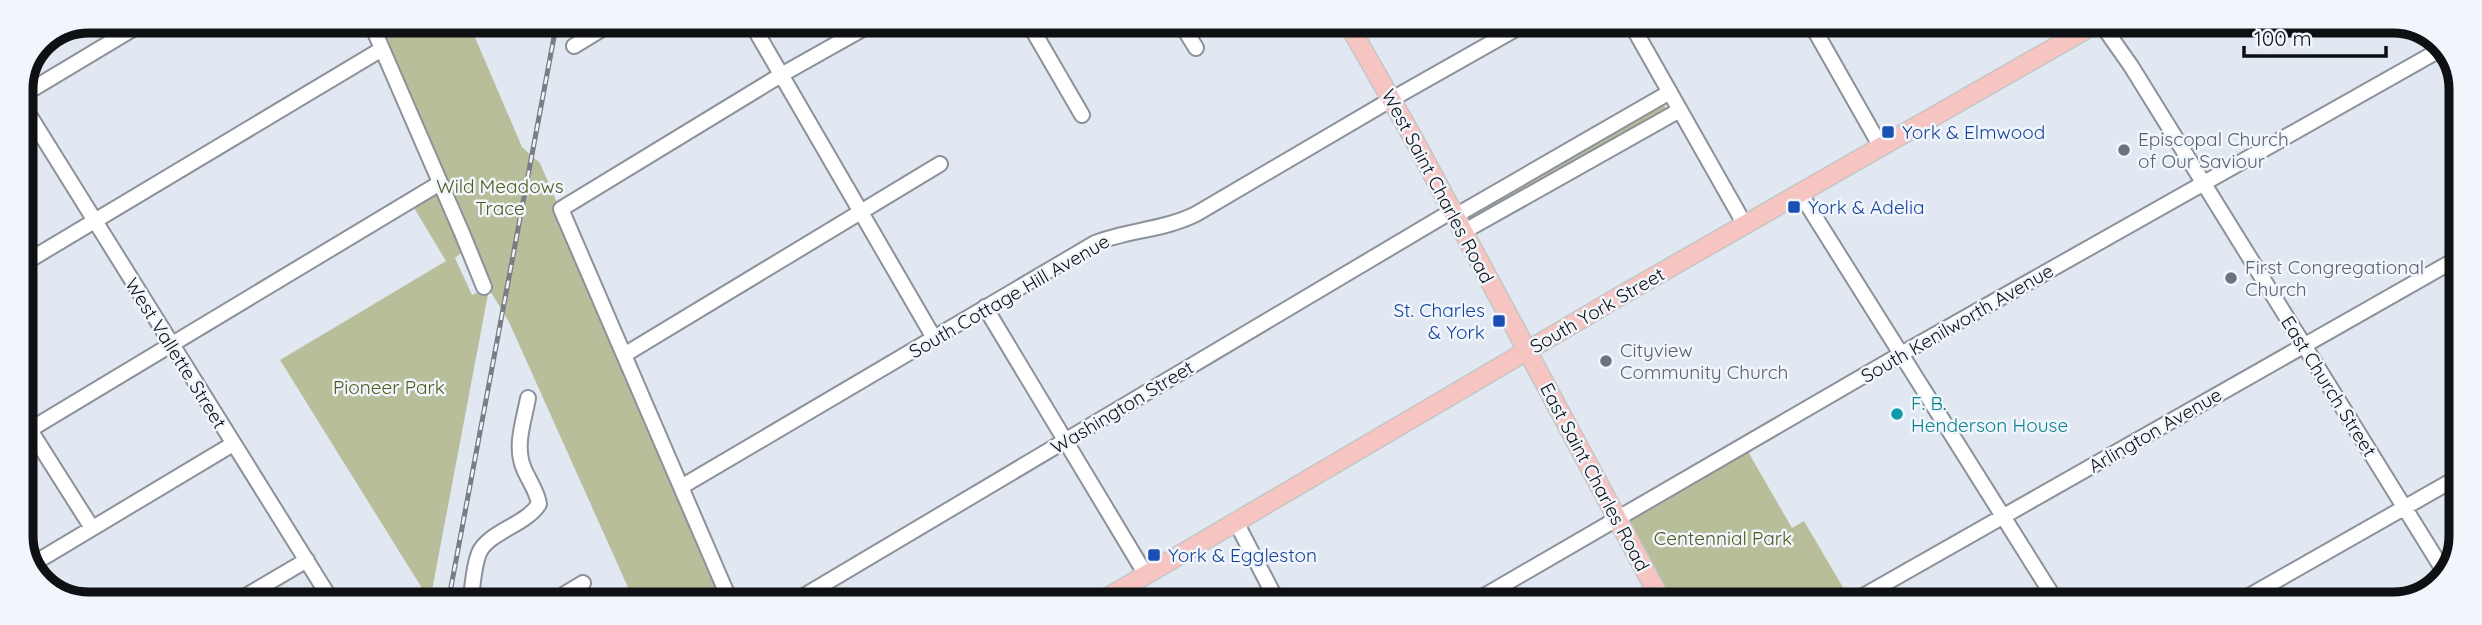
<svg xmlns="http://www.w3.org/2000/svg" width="2482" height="625" viewBox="0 0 2482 625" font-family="Quicksand,sans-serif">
	<rect width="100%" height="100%" fill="#e2e8f2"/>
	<!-- green -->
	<path fill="#b7be99" d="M 366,21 L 468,21 L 522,147 L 540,163 L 727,603 L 635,603 L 509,322 L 489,289 L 430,601 L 280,360 L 446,261 L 413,206 L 437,193 L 441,196 L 464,251 L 455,258 L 472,295 L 488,288 Z
		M 1662,102 L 1668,112 L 1470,225 L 1464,214 Z
		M 1747,450 L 1792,528 L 1804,521 L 1848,596 L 1835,604 L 1670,604 L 1625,519 Z"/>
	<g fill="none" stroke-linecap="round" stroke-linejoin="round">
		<defs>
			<path id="minor" d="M 370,21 L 462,233 L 484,287
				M 750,21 L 934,338
				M 1028,22 L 1082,115
				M 1180,22 L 1196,48
				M 1630,22 L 1745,225
				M 1810,22 L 1881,147
				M 2100,22 L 2131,66 L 2445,573
				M 574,46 L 615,21
				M 21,96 L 146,21
				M 21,102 L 333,603
				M 1800,193 L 2058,604
				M 1455,216 L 1670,92
				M 1463,232 L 1680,110
				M 21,265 L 382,49
				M 985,307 L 1146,575
				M 624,355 L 940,164
				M 30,430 L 92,528
				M 21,435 L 440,183
				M 681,487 L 1095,243 C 1128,230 1164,230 1196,214 L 1392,99 L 1528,22
				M 1236,522 L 1278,603
				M 31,565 L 233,444
				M 234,603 L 307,560
				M 470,603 C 473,587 473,568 479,553 C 488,532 526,525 539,504 C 537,491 529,481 524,469 C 514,446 524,421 528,398
				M 550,603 L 583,583
				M 731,603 L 561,209 L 781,75 L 877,21
				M 792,603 L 1452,211
				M 1472,603 L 1901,354 L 2445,47
				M 1849,604 L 2460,257
				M 2235,604 L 2460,476"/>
			<path id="major" d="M 1347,22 L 1412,136 L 1663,604
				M 1098,603 L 1622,295 L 2099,22"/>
		</defs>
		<!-- minor casing -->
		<use href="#minor" stroke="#8c919a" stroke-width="18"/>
		<!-- major casing -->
		<use href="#major" stroke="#c5c6c6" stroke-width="21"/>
		<!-- minor -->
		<use href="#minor" stroke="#fff" stroke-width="14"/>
		<!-- major -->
		<use href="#major" stroke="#f7c5c1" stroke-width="18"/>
		<defs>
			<path id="rail" d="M 448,603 L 557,21"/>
		</defs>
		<!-- rail casing -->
		<use href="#rail" stroke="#797d84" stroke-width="5"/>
		<!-- rail -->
		<use href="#rail" stroke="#f1f6fd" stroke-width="2.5" stroke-dasharray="8" stroke-linecap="butt"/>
	</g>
	<!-- markers -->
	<g fill="#1a4fb4" stroke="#f1f6fd" stroke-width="2.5">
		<rect x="1881" y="125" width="14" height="14" rx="3.5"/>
		<rect x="1787" y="200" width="14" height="14" rx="3.5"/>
		<rect x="1492" y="314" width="14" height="14" rx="3.5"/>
		<rect x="1147" y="548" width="14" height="14" rx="3.5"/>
	</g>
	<g fill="#6b7280" stroke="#f1f6fd" stroke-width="2.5">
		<circle cx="2124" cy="150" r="7"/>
		<circle cx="2231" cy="278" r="7"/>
		<circle cx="1606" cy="361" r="7"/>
	</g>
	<circle fill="#0f9aa8" stroke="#f1f6fd" stroke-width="2.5" cx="1897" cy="414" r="7"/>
	<g text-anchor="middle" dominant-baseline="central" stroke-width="5" stroke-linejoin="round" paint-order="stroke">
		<!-- transit labels -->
		<g font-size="19" fill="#164399" stroke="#f1f6fd" text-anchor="start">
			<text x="1902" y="132">York &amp; Elmwood</text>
			<text x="1808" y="207">York &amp; Adelia</text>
			<text x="1485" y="310" text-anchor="end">St. Charles<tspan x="1485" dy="22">&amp; York</tspan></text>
			<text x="1168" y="555">York &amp; Eggleston</text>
		</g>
		<!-- worship labels -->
		<g font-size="19" fill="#5b616d" stroke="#f1f6fd" text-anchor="start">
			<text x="2138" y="139">Episcopal Church<tspan x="2138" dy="22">of Our Saviour</tspan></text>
			<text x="2245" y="267">First Congregational<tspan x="2245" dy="22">Church</tspan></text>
			<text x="1620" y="350">Cityview<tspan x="1620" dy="22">Community Church</tspan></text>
		</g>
		<!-- park labels -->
		<g font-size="19" fill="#515a1a" stroke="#f1f6fd">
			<text x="500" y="186">Wild Meadows<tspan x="500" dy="22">Trace</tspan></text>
			<text x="389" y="387">Pioneer Park</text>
			<text x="1723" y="538">Centennial Park</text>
		</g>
		<!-- street labels -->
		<g font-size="19" fill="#0e1013" stroke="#f1f6fd">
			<text transform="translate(1438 186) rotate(62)">West Saint Charles Road</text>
			<text transform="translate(1009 296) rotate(-30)">South Cottage Hill Avenue</text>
			<text transform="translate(1597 310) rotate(-30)">South York Street</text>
			<text transform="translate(1957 323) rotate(-30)">South Kenilworth Avenue</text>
			<text transform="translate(176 353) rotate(58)">West Vallette Street</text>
			<text transform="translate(2329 386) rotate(58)">East Church Street</text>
			<text transform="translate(1122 407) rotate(-31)">Washington Street</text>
			<text transform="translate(2155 430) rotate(-30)">Arlington Avenue</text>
			<text transform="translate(1595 477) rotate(62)">East Saint Charles Road</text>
		</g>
		<!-- culture labels -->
		<g font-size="19" fill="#0d838f" stroke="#f1f6fd" text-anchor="start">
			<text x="1911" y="403">F. B.<tspan x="1911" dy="22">Henderson House</tspan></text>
		</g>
	</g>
	<!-- crop -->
	<path d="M0 0H2482V625H0ZM89 33H2393A56 56 0 0 1 2449 89V536A56 56 0 0 1 2393 592H89A56 56 0 0 1 33 536V89A56 56 0 0 1 89 33Z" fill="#f1f6fd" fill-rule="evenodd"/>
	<path fill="none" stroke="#0e1013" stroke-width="9" d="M89 33H2393A56 56 0 0 1 2449 89V536A56 56 0 0 1 2393 592H89A56 56 0 0 1 33 536V89A56 56 0 0 1 89 33Z"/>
	<!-- scale -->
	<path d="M2244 46v10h142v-10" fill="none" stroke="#0e1013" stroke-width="3.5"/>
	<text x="2254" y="46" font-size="21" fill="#0e1013" stroke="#f1f6fd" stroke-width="5" paint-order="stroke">100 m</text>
</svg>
